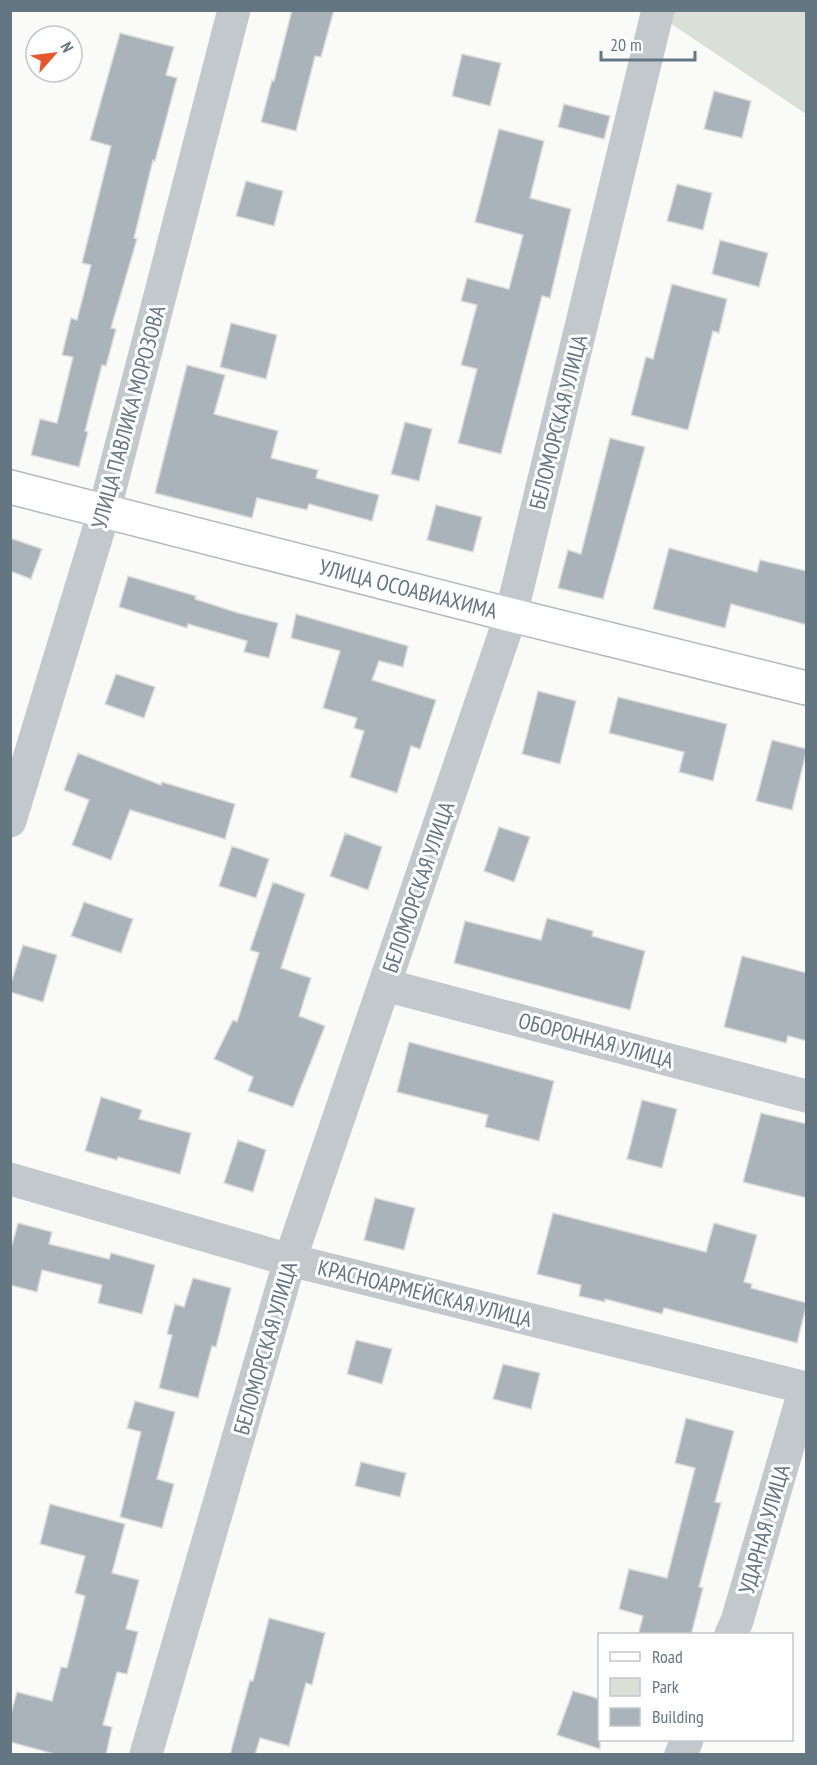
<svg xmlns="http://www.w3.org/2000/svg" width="817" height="1765" viewBox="0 0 817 1765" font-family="'PT Sans Narrow',sans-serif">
	<rect width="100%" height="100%" fill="#fafaf8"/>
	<!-- green -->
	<path fill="#dadfd7" d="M 652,11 L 806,11 L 806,114 Z"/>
	<!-- building -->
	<path fill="#aab3b9" stroke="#dcdcda" stroke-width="1.5" d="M 292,10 L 334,10 L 321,57 L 315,56 L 296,131 L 261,122 L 272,80 L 274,81 Z
		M 120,33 L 174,47 L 166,75 L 177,78 L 155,161 L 153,160 L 134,238 L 137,239 L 111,328 L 116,329 L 106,366 L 102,365 L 85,431 L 88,432 L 79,467 L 31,455 L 40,419 L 57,423 L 73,357 L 62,355 L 71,318 L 77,320 L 91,265 L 82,263 L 111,146 L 90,140 Z
		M 462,54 L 501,63 L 490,106 L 452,96 Z
		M 714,91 L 751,101 L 742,138 L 704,129 Z
		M 564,104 L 610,116 L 604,139 L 558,127 Z
		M 499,129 L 544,141 L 530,198 L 571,209 L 550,298 L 542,296 L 501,454 L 458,443 L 477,369 L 461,365 L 477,305 L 461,301 L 467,278 L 509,289 L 523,235 L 475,222 Z
		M 246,181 L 283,191 L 274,226 L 236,216 Z
		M 677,184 L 712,193 L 703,230 L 667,221 Z
		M 720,240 L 768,253 L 759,287 L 712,274 Z
		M 672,284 L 727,299 L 719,333 L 713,331 L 688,430 L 631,415 L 646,357 L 653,359 Z
		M 231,323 L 277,335 L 266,379 L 220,367 Z
		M 187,365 L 225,375 L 214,414 L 278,431 L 271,458 L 318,470 L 316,478 L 379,495 L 372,521 L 309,504 L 307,510 L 257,498 L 252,518 L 155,493 Z
		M 405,422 L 432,429 L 419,481 L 391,474 Z
		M 610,438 L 645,447 L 603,599 L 558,588 L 568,550 L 581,554 Z
		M 436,505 L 482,517 L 473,552 L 427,540 Z
		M 10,538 L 42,549 L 31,579 L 10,571 Z
		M 669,548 L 757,572 L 760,560 L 807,571 L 807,625 L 731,604 L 725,628 L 653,609 Z
		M 128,576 L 196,596 L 195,599 L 238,613 L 278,623 L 269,658 L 244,652 L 247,641 L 188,624 L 187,628 L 119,607 Z
		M 296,614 L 408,646 L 403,667 L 379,661 L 372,680 L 436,700 L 420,749 L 411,746 L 397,793 L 350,777 L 364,731 L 354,728 L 357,718 L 323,708 L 340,651 L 291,638 Z
		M 116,674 L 155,687 L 144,718 L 105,704 Z
		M 538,691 L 576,701 L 560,764 L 522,754 Z
		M 618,697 L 727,724 L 713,781 L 679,772 L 684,752 L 609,733 Z
		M 772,740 L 807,749 L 792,810 L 756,801 Z
		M 78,753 L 161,785 L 162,782 L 235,804 L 225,839 L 130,810 L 111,860 L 72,845 L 89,800 L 64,790 Z
		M 499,827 L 530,837 L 514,882 L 484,871 Z
		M 345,833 L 382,847 L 368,890 L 330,876 Z
		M 232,846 L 269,859 L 256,898 L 219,886 Z
		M 273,882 L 305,894 L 281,968 L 311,978 L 299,1016 L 325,1026 L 293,1107 L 248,1091 L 253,1077 L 214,1059 L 233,1020 L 237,1022 L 259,953 L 250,950 Z
		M 84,902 L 133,919 L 121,953 L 71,936 Z
		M 547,918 L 593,931 L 592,936 L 645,951 L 630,1010 L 454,963 L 465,921 L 541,940 Z
		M 23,945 L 57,955 L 43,1002 L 10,992 L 10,986 Z
		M 742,956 L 807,973 L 807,1041 L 788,1036 L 786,1043 L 724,1027 Z
		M 409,1042 L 554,1081 L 539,1141 L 485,1127 L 488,1115 L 397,1092 Z
		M 101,1097 L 142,1110 L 139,1119 L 191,1133 L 180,1174 L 118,1157 L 117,1160 L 85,1151 Z
		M 642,1100 L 677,1109 L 662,1168 L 627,1159 Z
		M 761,1113 L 807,1124 L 807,1198 L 743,1182 Z
		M 238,1140 L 266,1150 L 253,1192 L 224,1183 Z
		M 375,1198 L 415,1208 L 404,1250 L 364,1240 Z
		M 553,1213 L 706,1252 L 714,1223 L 757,1235 L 744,1282 L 752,1284 L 751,1288 L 807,1303 L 797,1343 L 664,1308 L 662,1314 L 605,1299 L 605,1302 L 579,1296 L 581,1285 L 537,1274 Z
		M 18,1223 L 52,1232 L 49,1244 L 109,1259 L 111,1253 L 155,1265 L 142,1314 L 98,1303 L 102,1285 L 42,1270 L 37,1292 L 10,1285 L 10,1252 Z
		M 193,1278 L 231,1288 L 216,1347 L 212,1346 L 198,1398 L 159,1388 L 172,1335 L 167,1334 L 175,1304 L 184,1307 Z
		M 356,1340 L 392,1349 L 382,1384 L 347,1374 Z
		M 503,1364 L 540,1373 L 531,1409 L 493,1399 Z
		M 135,1401 L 175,1412 L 157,1479 L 174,1484 L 162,1528 L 120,1517 L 141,1432 L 127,1428 Z
		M 686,1418 L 734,1431 L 715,1502 L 721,1503 L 699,1587 L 703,1588 L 691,1635 L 638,1635 L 643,1616 L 619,1609 L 629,1569 L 667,1578 L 695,1468 L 675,1463 Z
		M 361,1462 L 406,1473 L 400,1497 L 355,1486 Z
		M 50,1504 L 125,1524 L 112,1573 L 139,1580 L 126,1629 L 138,1632 L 127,1674 L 117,1672 L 103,1725 L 112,1727 L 106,1755 L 58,1755 L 10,1742 L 10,1717 L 17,1692 L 52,1701 L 61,1667 L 67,1668 L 85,1596 L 75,1593 L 85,1556 L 40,1544 Z
		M 269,1618 L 325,1633 L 312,1685 L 306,1683 L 289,1746 L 260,1738 L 255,1755 L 230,1755 L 250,1680 L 253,1681 Z
		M 573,1691 L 600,1699 L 600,1749 L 557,1735 Z"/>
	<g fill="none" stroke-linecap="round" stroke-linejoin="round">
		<defs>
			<g id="secondary">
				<path id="s1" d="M 10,487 L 511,615 L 806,688"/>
			</g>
		</defs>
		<!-- secondary casing -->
		<use href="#secondary" stroke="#b3babf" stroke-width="36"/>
		<!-- street -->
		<path stroke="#c3c8cc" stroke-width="33" d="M 10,821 L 104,512 L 234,10
			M 385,985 L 806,1096
			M 10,1179 L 290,1260 L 806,1388
			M 731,1634 L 737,1621 L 805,1388
			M 146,1754 L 290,1260 L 511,615 L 658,10
			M 681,1754 L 687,1740"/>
		<!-- secondary -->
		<use href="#secondary" stroke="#fff" stroke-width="33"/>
	</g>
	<g text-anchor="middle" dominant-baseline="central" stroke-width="6" stroke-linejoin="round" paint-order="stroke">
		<!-- street labels -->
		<g font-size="22" fill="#657683" stroke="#fff">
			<text transform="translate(128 417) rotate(-75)">УЛИЦА ПАВЛИКА МОРОЗОВА</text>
			<text transform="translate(558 422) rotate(-76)">БЕЛОМОРСКАЯ УЛИЦА</text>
			<text stroke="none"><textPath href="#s1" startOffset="411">УЛИЦА ОСОАВИАХИМА</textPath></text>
			<text transform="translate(418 887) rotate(-71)">БЕЛОМОРСКАЯ УЛИЦА</text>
			<text transform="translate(596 1040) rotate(15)">ОБОРОННАЯ УЛИЦА</text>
			<text transform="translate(425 1293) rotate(14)">КРАСНОАРМЕЙСКАЯ УЛИЦА</text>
			<text transform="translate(265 1348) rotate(-74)">БЕЛОМОРСКАЯ УЛИЦА</text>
			<text transform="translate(764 1529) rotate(-74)">УДАРНАЯ УЛИЦА</text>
		</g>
	</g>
	<!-- border -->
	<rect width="817" height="1765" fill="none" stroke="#657683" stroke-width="24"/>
	<!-- legend -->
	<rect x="598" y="1633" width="195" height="108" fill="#ffffff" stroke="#c1c8cd" stroke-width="1.5"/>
	<rect x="610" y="1652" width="30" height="9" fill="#ffffff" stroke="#c1c8cd" stroke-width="1.5"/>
	<text x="652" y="1663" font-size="18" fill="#657683">Road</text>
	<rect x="610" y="1678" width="30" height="18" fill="#dadfd7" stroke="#c1c8cd" stroke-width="1.5"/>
	<text x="652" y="1693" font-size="18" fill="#657683">Park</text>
	<rect x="610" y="1708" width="30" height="18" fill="#aab3b9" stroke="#c1c8cd" stroke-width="1.5"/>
	<text x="652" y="1723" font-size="18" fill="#657683">Building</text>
	<!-- north arrow -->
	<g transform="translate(54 54) rotate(62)"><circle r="28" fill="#ffffff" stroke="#c1c8cd" stroke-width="1.5"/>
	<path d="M0-4.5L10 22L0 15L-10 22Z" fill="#e4572e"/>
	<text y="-9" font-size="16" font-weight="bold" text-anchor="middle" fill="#657683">N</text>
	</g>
	<!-- scale -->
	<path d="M601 51v9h94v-9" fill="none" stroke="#657683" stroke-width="3"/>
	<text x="610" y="51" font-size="18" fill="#657683" stroke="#ffffff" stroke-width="4.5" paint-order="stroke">20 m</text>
</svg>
